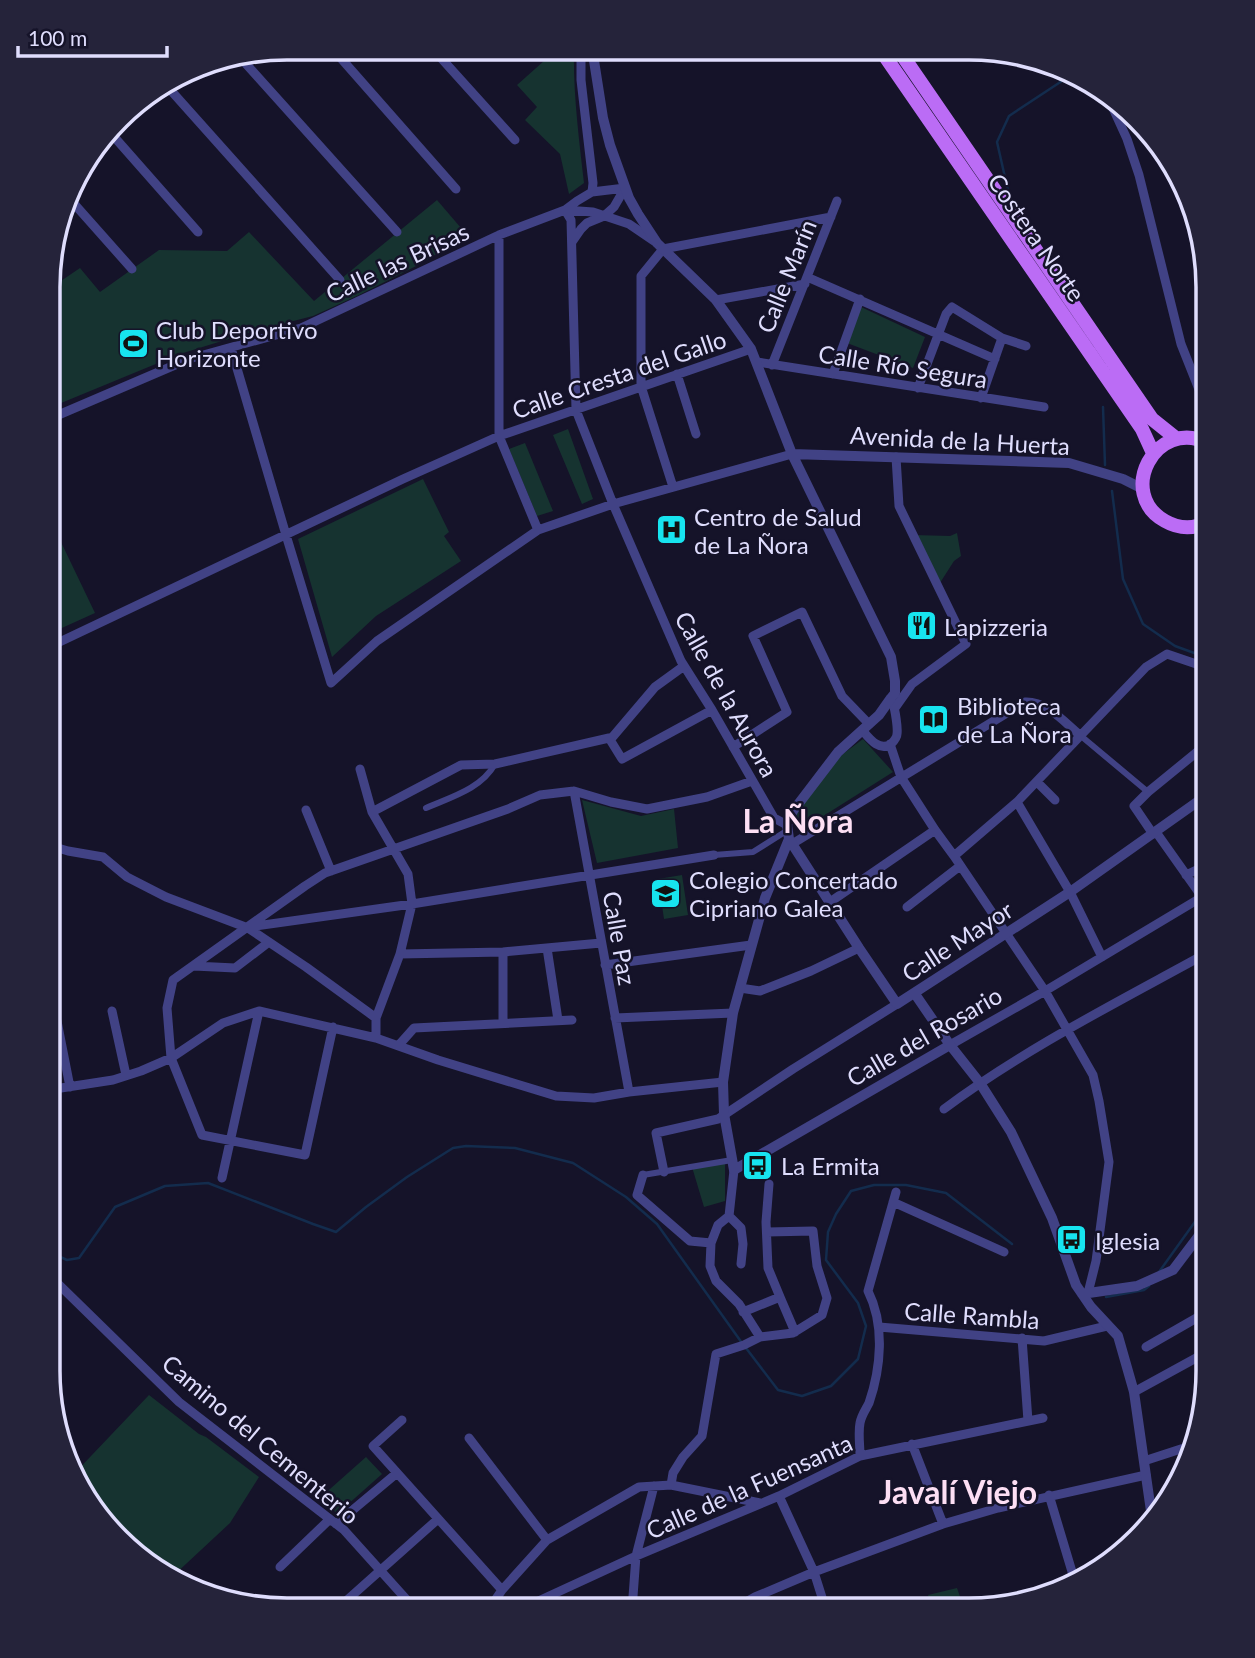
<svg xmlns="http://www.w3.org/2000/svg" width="1255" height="1658" viewBox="0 0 1255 1658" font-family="Lato,sans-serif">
	<rect width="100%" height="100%" fill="#151329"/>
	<!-- green -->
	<path fill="#163330" d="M 551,48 L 574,48 C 573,94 579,138 584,183 L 569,194 L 560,154 L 525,120 L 537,107 L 517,85 L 554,52 Z
		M 437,200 L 467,235 L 422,263 L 359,295 L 313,316 L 254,331 L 180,354 L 49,408 L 49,289 L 80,268 L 100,292 L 159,250 L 227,251 L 249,232 L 314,301 Z
		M 861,307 L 925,337 L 913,368 L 847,343 Z
		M 568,429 L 593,499 L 582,504 L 553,435 Z
		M 525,443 L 553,511 L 537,516 L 509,449 Z
		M 423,479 L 449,532 L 444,536 L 461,561 L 376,616 L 332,657 L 298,539 Z
		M 49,517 L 95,613 L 53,632 L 49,622 Z
		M 957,533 L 961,556 L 954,561 L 938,586 L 913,535 L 950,536 Z
		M 863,739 L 893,772 L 798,832 L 795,816 L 835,760 Z
		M 582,800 L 641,816 L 674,809 L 678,848 L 597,863 Z
		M 682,875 L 688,915 L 664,919 L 658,879 Z
		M 725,1162 L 725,1201 L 704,1207 L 692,1167 Z
		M 149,1395 L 199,1434 L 206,1437 L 259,1477 L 230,1523 L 172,1577 L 153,1570 L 72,1476 Z
		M 366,1457 L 382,1474 L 337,1514 L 321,1497 Z
		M 957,1588 L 965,1611 L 933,1611 L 928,1595 Z"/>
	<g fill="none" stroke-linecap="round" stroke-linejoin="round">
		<!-- stream -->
		<path stroke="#132c4d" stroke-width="2.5" d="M 1009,195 L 997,142 L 1009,116 L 1068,77
			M 1103,407 L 1105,465
			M 1112,491 L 1123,579 L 1143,624 L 1175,646 L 1208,658
			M 47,1251 L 67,1260 L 79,1258 L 115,1207 L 165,1186 L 208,1183 L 313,1224 L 336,1232 L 366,1207 L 407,1177 L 453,1148 L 466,1146 L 515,1148 L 573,1163 L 626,1197 L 657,1224 L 742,1343
			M 1159,1272 L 1207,1205
			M 1106,1297 L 1144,1290 L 1149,1286
			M 746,1348 L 778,1390 L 802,1396 L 831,1386 L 858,1359 L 866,1326 L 858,1303 L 826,1260 L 828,1232 L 836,1214 L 851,1191 L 874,1185 L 906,1185 L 946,1193 L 1012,1244"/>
		<!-- pedestrian -->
		<path stroke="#414285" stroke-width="6" d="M 1081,736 L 1148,792
			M 426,808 C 451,797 481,789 495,764
			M 714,855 L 753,852 L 788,830
			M 643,1175 L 732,1160"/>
		<!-- minor -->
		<path stroke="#414285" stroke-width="9" d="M 331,47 L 456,189
			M 432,48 L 515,140
			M 529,48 L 531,50
			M 581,48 L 581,80 L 593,183 L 592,192
			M 238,55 L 397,232
			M 166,85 L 340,280
			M 1106,93 L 1127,139 L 1139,175 L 1181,344 L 1208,412
			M 109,131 L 198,232
			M 69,198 L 132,269
			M 565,210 L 571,220 L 576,410 L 613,504 L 681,661 L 712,710 L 774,818 L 787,825
			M 565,210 L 593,212 L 629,224 L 654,241
			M 499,235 L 499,436 L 538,530
			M 572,242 L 581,229 L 587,223 L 604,216 L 614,207 L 625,188
			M 807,277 L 995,359
			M 716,300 L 805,284
			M 231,348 L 286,535 L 331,683 L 377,641 L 538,530 L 613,504 L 792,454
			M 757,362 L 1044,407
			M 772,365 L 837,201
			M 677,374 L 696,434
			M 833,374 L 860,299
			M 918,388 L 946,314 L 952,307 L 1002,338 L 1026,346
			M 981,398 L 1002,338
			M 49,419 L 189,359 L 301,328 L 499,235 L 565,210 L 577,201 L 592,192 L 625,188
			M 1204,441 L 1208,416
			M 673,487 L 641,386 L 641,276 L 663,249 L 831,217
			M 49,647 L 403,479 L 499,436 L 751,349
			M 895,708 L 912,684 L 966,644 L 899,506 L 896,457
			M 862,730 C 869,738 879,752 891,744 C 894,741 897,738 897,734 C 898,728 895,709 893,704
			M 610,740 L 655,687 L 684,666
			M 890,744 L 901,777 L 935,830 L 954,856 L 1045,991 L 1093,1075 L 1099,1101 L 1109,1162 L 1096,1261 L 1088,1293
			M 733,747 L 787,712 L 753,636 L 802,612 L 842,696 L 869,724
			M 360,769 L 372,812 L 408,874 L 412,904 L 400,954 L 376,1018 L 376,1038
			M 1037,782 L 1055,800
			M 574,791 L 629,1092
			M 1017,802 L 1070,892 L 1102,957
			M 306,810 L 331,871
			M 372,812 L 461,765 L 495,764 L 609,738 L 622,759 L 712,710
			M 1156,832 L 1202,897 L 1207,910
			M 1153,834 L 1134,806 L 1148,792 L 1208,743
			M 792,844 L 1025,702 C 1047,701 1065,723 1081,736
			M 48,845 L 68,851 L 103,857 L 127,877 L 166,897 L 248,928 L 306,967 L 376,1018
			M 954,856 L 1017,802 L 1146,667 L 1167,654 L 1208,668
			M 1186,875 L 1207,865
			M 830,902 L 935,830
			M 907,907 L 960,866
			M 249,927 L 412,904 L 714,855
			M 547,948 L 558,1020
			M 400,954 L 503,952 L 601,943
			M 605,965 L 751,945
			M 194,966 L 235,968 L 269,942
			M 740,988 L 760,991 L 811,971 L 859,948
			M 112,1011 L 126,1075
			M 615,1018 L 733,1013
			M 57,1021 L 70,1087
			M 503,1022 L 503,952
			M 333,1027 L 305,1155 L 202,1135 L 171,1058 L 167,1008 L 173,980 L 305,886 L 325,873 L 508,809 L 540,795 L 574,791 L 611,802 L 647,809 L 707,797 L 752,781
			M 950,1045 L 1045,991 L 1202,897
			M 398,1046 L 414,1028 L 572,1020
			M 48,1090 L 113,1080 L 141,1071 L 171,1058 L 223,1023 L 259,1011 L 376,1038 L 438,1060 L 556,1096 L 594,1098 L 629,1092 L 723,1082
			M 944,1109 C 1026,1048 1118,1002 1207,953
			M 734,1170 L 729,1216 L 718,1225 L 711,1243 L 710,1266 L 716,1281 L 739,1304 L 760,1337
			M 664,1172 L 656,1133 L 718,1119 L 793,1069 L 897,1004
			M 643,1175 L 637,1195 L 690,1241 L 711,1243
			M 222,1178 L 259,1011
			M 893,1202 L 1004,1252
			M 729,1216 L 741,1228 L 743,1244 L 741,1264
			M 47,1273 L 179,1402 L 344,1530 L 415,1609
			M 780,1297 L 795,1332
			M 743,1312 L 780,1297 L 768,1268 L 766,1222 L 769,1184
			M 879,1327 L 1044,1341 L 1107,1326
			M 1022,1338 L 1028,1421
			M 1146,1347 L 1207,1312
			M 1134,1392 L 1207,1352
			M 402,1420 L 373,1446 L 502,1590
			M 469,1438 L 547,1540
			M 912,1444 L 943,1524
			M 860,1456 C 860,1445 858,1433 860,1423 C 861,1416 866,1409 869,1403 C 881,1368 885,1325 868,1291 L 896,1192
			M 1144,1461 L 1187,1447
			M 671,1485 L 673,1473 L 683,1457 L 702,1436 L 716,1354 L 744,1345 L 760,1337 L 793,1333 L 822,1315 L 827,1298 L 817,1266 L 813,1231 L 767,1232
			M 1049,1495 L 1076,1585
			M 779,1496 L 814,1572 L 826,1610
			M 336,1524 L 397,1473
			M 280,1567 L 330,1519
			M 337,1609 L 438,1519
			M 489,1609 L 502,1590 L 547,1540 L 639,1487 L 671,1485 L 760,1503
			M 521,1609 L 636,1556 L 779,1496 L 860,1456 L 1043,1418
			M 632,1610 L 636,1556 L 654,1486
			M 732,1610 L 755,1597 L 814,1572 L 943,1524 L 998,1508 L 1146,1475"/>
		<!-- tertiary -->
		<path stroke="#414285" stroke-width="10" d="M 592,48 L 603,118 L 610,145 L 629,198 L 638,214 L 657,243 L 716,300 L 751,349 L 792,454 L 891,657 L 895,681 L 895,693 L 891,698 L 879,715 L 838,752 L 793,811 L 787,825 L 789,839 L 859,948 L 897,1004 L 1070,892 L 1207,795
			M 792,454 L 1069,463 L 1123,479 L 1143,489
			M 789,839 L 765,898 L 733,1013 L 723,1082 L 724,1114 L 734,1170 L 950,1045
			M 915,994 L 950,1045 L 980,1083 L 1011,1132 L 1052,1218 L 1076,1285 L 1091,1307 L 1118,1336 L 1134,1392 L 1152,1518
			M 1082,1294 L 1137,1286 L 1173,1270 L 1207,1225"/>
		<!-- primary -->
		<path stroke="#bb6cf5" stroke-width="14" d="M 880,49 L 1142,429 L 1153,453
			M 898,49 L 1152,419 L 1177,439
			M 1208,522 C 1194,529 1179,529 1165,521 C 1116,494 1155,417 1208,443"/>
	</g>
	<!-- icons -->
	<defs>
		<symbol id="stadium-square" viewBox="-11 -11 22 22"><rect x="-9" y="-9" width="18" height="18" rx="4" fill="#17e4ef" stroke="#151329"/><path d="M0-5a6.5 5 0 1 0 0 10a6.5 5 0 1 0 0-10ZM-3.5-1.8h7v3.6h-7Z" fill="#111"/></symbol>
		<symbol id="hospital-square" viewBox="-11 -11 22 22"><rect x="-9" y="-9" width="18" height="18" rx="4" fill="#17e4ef" stroke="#151329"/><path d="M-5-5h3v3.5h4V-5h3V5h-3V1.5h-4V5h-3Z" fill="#111"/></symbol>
		<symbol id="restaurant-square" viewBox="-11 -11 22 22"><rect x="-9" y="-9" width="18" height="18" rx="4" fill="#17e4ef" stroke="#151329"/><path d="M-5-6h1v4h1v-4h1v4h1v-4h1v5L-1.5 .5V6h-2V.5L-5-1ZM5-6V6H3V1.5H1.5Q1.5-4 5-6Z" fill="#111"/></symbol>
		<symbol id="library-square" viewBox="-11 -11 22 22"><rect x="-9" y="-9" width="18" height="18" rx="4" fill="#17e4ef" stroke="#151329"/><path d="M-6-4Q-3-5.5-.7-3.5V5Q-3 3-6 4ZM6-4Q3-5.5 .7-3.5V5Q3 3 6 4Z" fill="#111"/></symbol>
		<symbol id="school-square" viewBox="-11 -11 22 22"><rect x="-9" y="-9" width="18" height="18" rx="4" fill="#17e4ef" stroke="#151329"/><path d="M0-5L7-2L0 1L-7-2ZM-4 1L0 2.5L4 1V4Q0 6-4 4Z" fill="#111"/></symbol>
		<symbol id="bus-square" viewBox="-11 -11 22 22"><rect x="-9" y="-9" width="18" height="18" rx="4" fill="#17e4ef" stroke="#151329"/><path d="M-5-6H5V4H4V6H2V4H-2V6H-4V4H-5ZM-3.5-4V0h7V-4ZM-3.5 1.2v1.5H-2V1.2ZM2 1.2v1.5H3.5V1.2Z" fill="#111"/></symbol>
	</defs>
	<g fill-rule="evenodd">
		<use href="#stadium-square" x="116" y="326" width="35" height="35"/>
		<use href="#hospital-square" x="654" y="512" width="35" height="35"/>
		<use href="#restaurant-square" x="904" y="608" width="35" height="35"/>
		<use href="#library-square" x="916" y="702" width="35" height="35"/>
		<use href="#school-square" x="648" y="876" width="35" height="35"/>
		<use href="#bus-square" x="740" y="1148" width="35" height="35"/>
		<use href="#bus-square" x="1054" y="1222" width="35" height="35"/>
	</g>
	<g text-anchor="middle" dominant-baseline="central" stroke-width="5" stroke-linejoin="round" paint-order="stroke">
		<!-- street labels -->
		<g font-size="24" fill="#dfddfd" stroke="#151329">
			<text transform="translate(1037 237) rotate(55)">Costera Norte</text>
			<text transform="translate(397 262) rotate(-25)">Calle las Brisas</text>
			<text transform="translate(786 276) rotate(-68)">Calle Marín</text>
			<text transform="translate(903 366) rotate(9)">Calle Río Segura</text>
			<text transform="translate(619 374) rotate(-19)">Calle Cresta del Gallo</text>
			<text transform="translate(960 440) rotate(3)">Avenida de la Huerta</text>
			<text transform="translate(727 694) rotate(61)">Calle de la Aurora</text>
			<text transform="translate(620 938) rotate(80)">Calle Paz</text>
			<text transform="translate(957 941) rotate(-33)">Calle Mayor</text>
			<text transform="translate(924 1036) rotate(-30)">Calle del Rosario</text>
			<text transform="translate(972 1315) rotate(4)">Calle Rambla</text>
			<text transform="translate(261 1439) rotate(40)">Camino del Cementerio</text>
			<text transform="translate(749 1486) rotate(-24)">Calle de la Fuensanta</text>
		</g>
		<!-- poi labels -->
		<g font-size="24" fill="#dfddfd" stroke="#151329" text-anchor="start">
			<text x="156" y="329">Club Deportivo<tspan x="156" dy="28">Horizonte</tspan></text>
			<text x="694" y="516">Centro de Salud<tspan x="694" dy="28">de La Ñora</tspan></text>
			<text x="944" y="626">Lapizzeria</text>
			<text x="957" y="705">Biblioteca<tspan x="957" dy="28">de La Ñora</tspan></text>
			<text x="689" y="879">Colegio Concertado<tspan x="689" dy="28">Cipriano Galea</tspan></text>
			<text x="781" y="1165">La Ermita</text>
			<text x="1095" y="1240">Iglesia</text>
		</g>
		<!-- district labels -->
		<g font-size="32" font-weight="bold" fill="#fddff4" stroke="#151329">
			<text x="798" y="820">La Ñora</text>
			<text x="958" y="1491">Javalí Viejo</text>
		</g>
	</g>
	<!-- crop -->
	<path d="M0 0H1255V1658H0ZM287 60H969A227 227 0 0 1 1196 287V1371A227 227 0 0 1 969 1598H287A227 227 0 0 1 60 1371V287A227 227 0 0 1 287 60Z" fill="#25233a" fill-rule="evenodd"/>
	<path fill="none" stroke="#dfddfd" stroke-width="3.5" d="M287 60H969A227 227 0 0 1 1196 287V1371A227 227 0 0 1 969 1598H287A227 227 0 0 1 60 1371V287A227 227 0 0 1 287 60Z"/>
	<!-- scale -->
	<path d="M18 46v10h149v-10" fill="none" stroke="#dfddfd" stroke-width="3.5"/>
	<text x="28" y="46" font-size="21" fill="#dfddfd" stroke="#151329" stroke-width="5" paint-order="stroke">100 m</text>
</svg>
